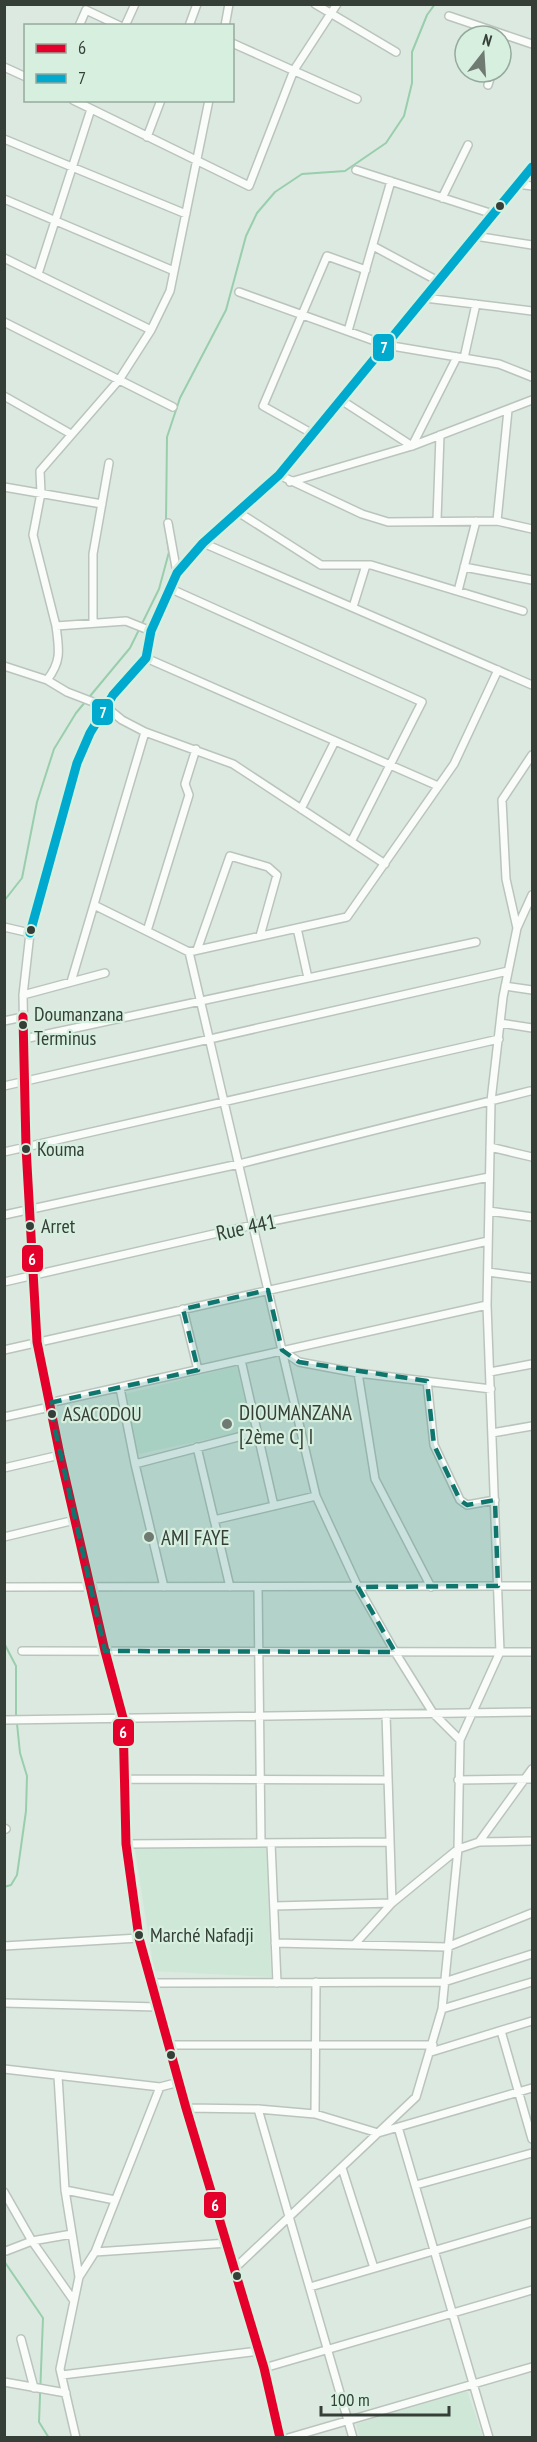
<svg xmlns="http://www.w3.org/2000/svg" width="537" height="2442" viewBox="0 0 537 2442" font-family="'PT Sans Narrow',sans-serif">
	<rect width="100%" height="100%" fill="#dce9e0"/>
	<!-- built -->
	<path fill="#cfe7d7" d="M 237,1366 L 252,1430 L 138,1454 L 125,1394 Z
		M 134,1844 L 266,1844 L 271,1977 L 154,1971 Z
		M 467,2391 L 483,2437 L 359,2437 L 356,2424 Z"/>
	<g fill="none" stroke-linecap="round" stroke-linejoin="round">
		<!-- stream -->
		<path stroke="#99ceac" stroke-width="2" d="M 166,521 L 167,437 L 180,398 L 226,310 L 246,236 L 257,213 L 275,192 L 302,174 L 345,171 L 386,143 L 404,116 L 412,83 L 412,52 L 427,15 L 435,4
			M 4,901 L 22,878 L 37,802 L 54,749 L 76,713 L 130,648 L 159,589 L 169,552 L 167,539
			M 4,1643 L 16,1666 L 16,1714 L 20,1753 L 27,1776 L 26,1811 L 17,1875 L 11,1885 L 4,1887
			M 4,2261 L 43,2318 L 39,2422 L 49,2438"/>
		<defs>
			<path id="street" d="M 315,4 L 396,52
				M 449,16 L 532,44
				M 79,26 L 86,10 L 120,26
				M 125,26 L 135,4
				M 189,26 L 197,4
				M 225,26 L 229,4
				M 232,43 L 357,99
				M 4,67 L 26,77
				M 488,85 L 492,72
				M 73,100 L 249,186 L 294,70 L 337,4
				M 147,137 L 161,100
				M 4,139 L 186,214
				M 356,170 L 493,214
				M 518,184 L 532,186
				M 442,198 L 468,145
				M 4,199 L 174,271
				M 475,236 L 532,245
				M 373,246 L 438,281
				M 4,258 L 151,330
				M 38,274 L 91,109
				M 239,292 L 386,345 L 499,364 L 532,377
				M 425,298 L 532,311
				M 4,322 L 173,407
				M 348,331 L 391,181
				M 464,358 L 476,304
				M 4,396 L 71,434
				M 341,400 L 412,446 L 457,357
				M 313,434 L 263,406 L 327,256 L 366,270
				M 279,475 L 362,514 L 388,522 L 497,521 L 532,529
				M 290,482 L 412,446 L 532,400
				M 4,487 L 102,504
				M 238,512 L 321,565 L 371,565 L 523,611
				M 437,520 L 440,435
				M 497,521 L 508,410
				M 168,523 L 177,573
				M 203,543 L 532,685
				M 464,567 L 532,580
				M 169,588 L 422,702 L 351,842
				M 458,591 L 476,521
				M 353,607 L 366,565
				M 93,622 L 93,554 L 109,463
				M 151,631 L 126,621 L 56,626 L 33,535 L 41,493 L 40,471 L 119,380 L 151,330 L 170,291 L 209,100
				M 146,658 L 438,786
				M 4,666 L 47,680 L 67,692 L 106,707 L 122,720 L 145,732 L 233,764 L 385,864
				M 47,680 C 62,661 59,649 56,626
				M 301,809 L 335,741
				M 94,905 L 189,952 L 347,917 L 454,764 L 498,670
				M 4,927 L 30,933
				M 297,928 L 308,978
				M 517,928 L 506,879 L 502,800 L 532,755
				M 147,931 L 189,795 L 185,784 L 196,749
				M 197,950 L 230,856 L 268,867 L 277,875 L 260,936
				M 189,952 L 316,1496 L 358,1587 L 395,1652 L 433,1713 L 460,1740
				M 71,982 L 145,732
				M 505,986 L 532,990
				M 23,995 L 105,973
				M 4,1021 L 23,1017
				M 500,1023 L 532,1028
				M 24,1039 L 476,942
				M 4,1086 L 508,971
				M 490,1147 L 532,1157
				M 4,1152 L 499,1039
				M 489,1211 L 532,1217
				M 4,1215 L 239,1164 L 530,1091
				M 488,1272 L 532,1278
				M 4,1282 L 253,1225 L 489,1177
				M 183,1309 L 198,1370
				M 4,1350 L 488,1241
				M 283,1351 L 299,1362 L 358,1373 L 491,1389
				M 241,1360 L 274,1506
				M 490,1372 L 532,1364
				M 358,1373 L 375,1479 L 431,1587
				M 427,1381 L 434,1445 L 460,1500 L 467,1505 L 495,1500
				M 120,1388 L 135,1464 L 164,1587
				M 49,1403 L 487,1305
				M 4,1417 L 50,1407
				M 492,1433 L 532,1426
				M 197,1447 L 230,1587
				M 135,1464 L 257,1432
				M 4,1468 L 60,1455
				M 214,1520 L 316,1496
				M 4,1537 L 75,1520
				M 4,1587 L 532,1586
				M 258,1587 L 261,1843
				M 22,1651 L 532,1652
				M 4,1720 L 532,1712
				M 126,1779 L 387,1780
				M 458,1780 L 532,1779
				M 4,1828 L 6,1829
				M 479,1842 L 532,1769
				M 271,1843 L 277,1983
				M 126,1844 L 390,1842
				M 274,1906 L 392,1903 L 386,1714
				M 275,1943 L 447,1947 L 532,1913
				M 354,1945 L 392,1903 L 458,1849 L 479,1842 L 532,1841
				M 4,1946 L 139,1938
				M 152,1983 L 444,1982 L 532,1954
				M 4,2003 L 158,2007
				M 442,2009 L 532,1982
				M 501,2031 L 532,2139
				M 168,2045 L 433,2045
				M 431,2052 L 532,2021
				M 4,2069 L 160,2087 L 179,2082
				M 58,2076 L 65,2190 L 79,2277
				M 160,2087 L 95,2252 L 228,2243
				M 186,2108 L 258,2109 L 315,2114 L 378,2133 L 532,2088
				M 258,2109 L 353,2438
				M 315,2114 L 316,1982
				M 398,2127 L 489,2438
				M 342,2168 L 374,2268
				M 416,2185 L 532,2153
				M 65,2190 L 115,2200
				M 4,2192 L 32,2241 L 74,2301
				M 6,2251 L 32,2241 L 72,2234
				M 235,2268 L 416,2097 L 442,2009 L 458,1849 L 460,1740 L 500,1652 L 487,1305 L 491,1101 L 503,997 L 517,928 L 532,895
				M 310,2287 L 532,2222
				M 21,2339 L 34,2388
				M 264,2368 L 532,2290
				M 62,2375 L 259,2351
				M 4,2382 L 66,2393
				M 76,2438 L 60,2369 L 79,2277 L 95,2252
				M 280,2438 L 264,2368 L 186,2108 L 139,1938 L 126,1844 L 123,1718 L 105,1651 L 60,1455 L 37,1342 L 26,1147 L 23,995 L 30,933 L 77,763 L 90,733 L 113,695 L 146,658 L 151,631 L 177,573 L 203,543 L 279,475 L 532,167
				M 288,2438 L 532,2367"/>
		</defs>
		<!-- street casing -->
		<use href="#street" stroke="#bac4bd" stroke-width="10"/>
		<!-- street -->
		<use href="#street" stroke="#fafcfa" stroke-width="7"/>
		<defs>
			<path id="bus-1" d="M 23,1017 L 26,1147 L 37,1342 L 60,1455 L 105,1651 L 123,1718 L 126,1844 L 139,1938 L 186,2108 L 264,2368 L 280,2438"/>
			<path id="bus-2" d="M 30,933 L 77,763 L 90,733 L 113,695 L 146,658 L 151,631 L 177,573 L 203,543 L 279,475 L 532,167"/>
		</defs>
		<!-- bus-1 casing -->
		<use href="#bus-1" stroke="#d6efde" stroke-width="14"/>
		<!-- bus-2 casing -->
		<use href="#bus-2" stroke="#d6efde" stroke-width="14"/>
		<!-- bus-1 -->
		<use href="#bus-1" stroke="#e4002b" stroke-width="9"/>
		<!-- bus-2 -->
		<use href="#bus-2" stroke="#00a9ce" stroke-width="9"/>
	</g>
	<!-- marked area -->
	<path fill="#0f766e" fill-opacity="0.2" stroke="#0f766e" stroke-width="4.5" stroke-dasharray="12 8" stroke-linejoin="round" d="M 268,1290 L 282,1350 L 299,1362 L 427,1381 L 434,1445 L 460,1500 L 467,1505 L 495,1500 L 498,1586 L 358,1587 L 395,1652 L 105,1651 L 49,1403 L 198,1370 L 183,1309 Z"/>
	<!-- markers -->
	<g fill="#353f38" stroke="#d6efde" stroke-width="2">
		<circle cx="500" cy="206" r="5"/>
		<circle cx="31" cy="930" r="5"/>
		<circle cx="23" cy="1025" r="5"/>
		<circle cx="26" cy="1149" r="5"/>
		<circle cx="30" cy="1226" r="5"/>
		<circle cx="52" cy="1414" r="5"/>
		<circle cx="139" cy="1935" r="5"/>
		<circle cx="171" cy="2055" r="5"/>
		<circle cx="237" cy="2276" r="5"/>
	</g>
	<g fill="#6f7a73" stroke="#d6efde" stroke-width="2">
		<circle cx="227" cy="1424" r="6"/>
		<circle cx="149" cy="1537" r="6"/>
	</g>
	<g text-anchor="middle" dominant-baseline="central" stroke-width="4.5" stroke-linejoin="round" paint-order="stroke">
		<!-- bus labels -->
		<g font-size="20" fill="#353f38" stroke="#d6efde" text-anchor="start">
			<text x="34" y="1014">Doumanzana<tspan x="34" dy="24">Terminus</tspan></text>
			<text x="37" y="1149">Kouma</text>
			<text x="41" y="1226">Arret</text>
			<text x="63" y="1414">ASACODOU</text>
			<text x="150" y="1935">Marché Nafadji</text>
		</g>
		<!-- street labels -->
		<g font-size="21" fill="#353f38" stroke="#d6efde">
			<text transform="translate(246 1227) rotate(-12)">Rue 441</text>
		</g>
		<!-- poi labels -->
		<g font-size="21" fill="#353f38" stroke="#d6efde" text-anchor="start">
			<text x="239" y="1412">DIOUMANZANA<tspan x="239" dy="24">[2ème C] I</tspan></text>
			<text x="161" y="1537">AMI FAYE</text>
		</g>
	</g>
	<g stroke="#d6efde" stroke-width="2">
		<rect x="372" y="333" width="23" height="29" rx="6" fill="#00a9ce"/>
		<rect x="91" y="698" width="23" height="28" rx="6" fill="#00a9ce"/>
		<rect x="21" y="1244" width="23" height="29" rx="6" fill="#e4002b"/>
		<rect x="112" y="1718" width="23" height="29" rx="6" fill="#e4002b"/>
		<rect x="203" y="2191" width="24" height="28" rx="6" fill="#e4002b"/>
	</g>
	<g font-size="16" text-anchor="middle" font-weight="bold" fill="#fff">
		<text x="384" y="353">7</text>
		<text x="103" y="718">7</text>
		<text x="32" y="1265">6</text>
		<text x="123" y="1738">6</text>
		<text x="215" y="2211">6</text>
	</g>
	<!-- border -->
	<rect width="537" height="2442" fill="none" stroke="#353f38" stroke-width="12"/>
	<!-- legend -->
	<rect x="24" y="24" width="210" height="78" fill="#d6efde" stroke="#96a99c" stroke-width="1.5"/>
	<rect x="36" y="44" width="30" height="9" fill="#e4002b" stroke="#96a99c" stroke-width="1.5"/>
	<text x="78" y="54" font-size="18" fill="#353f38">6</text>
	<rect x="36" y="74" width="30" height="9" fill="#00a9ce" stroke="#96a99c" stroke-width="1.5"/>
	<text x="78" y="84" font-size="18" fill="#353f38">7</text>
	<!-- north arrow -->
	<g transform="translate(483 54) rotate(17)"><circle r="28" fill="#d6efde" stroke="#96a99c" stroke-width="1.5"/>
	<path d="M0-4.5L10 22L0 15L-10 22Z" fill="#6f7a73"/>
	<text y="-9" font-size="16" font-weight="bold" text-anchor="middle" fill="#353f38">N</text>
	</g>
	<!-- scale -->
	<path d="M321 2406v9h128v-9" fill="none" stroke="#353f38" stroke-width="3"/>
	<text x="330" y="2406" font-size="18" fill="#353f38" stroke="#d6efde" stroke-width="4.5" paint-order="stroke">100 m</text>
</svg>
